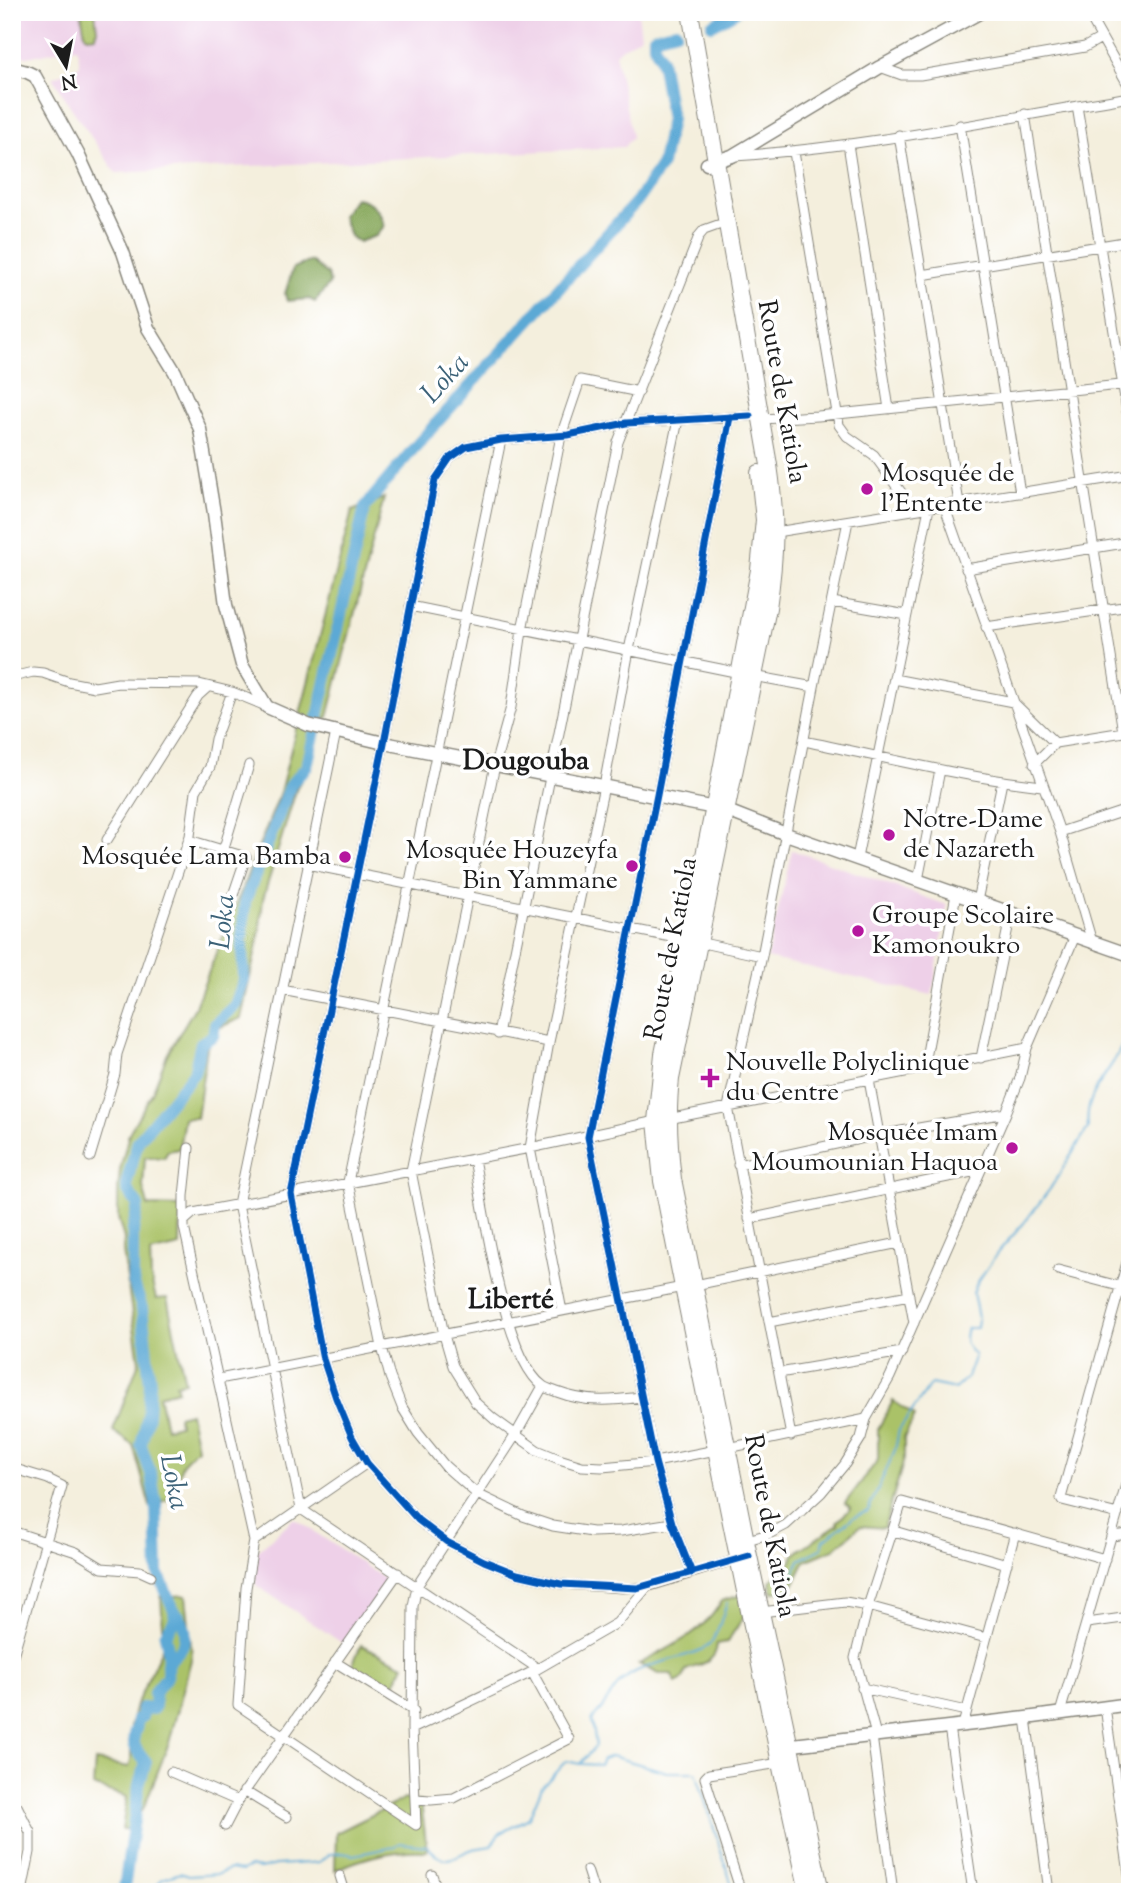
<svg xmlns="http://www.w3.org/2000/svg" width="1142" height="1904" viewBox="0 0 1142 1904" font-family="'Sorts Mill Goudy',serif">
	<rect width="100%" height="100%" fill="#fff"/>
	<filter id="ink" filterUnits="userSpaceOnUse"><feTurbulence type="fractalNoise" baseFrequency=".0143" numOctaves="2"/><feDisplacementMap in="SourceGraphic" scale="14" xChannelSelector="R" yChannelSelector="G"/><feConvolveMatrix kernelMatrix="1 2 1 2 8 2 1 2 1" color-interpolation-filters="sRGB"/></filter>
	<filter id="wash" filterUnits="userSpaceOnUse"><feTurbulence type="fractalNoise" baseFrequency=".00686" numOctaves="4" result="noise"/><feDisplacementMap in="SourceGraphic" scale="28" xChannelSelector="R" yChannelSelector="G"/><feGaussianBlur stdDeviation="1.57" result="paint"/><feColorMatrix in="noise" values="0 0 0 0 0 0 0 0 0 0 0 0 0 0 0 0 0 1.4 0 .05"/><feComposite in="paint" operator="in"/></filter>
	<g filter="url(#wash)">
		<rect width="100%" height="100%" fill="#f4efdd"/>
		<!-- built -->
		<path fill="#eed0e8" d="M 12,12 L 638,12 L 641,36 L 615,53 L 632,137 L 624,147 L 116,173 L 70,106 L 53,78 L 80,65 L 77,47 L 27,57 L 12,53 Z
			M 792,850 L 947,905 L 932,995 L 767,958 Z
			M 294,1518 L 389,1582 L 345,1645 L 256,1585 L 254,1554 Z"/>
		<!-- green -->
		<path fill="#aac267" stroke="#636f42" stroke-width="2" d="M 81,12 L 95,12 L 97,30 L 95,36 L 88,37 L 85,35 Z
			M 384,498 L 328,717 L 318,722 L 308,768 L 297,787 L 263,899 L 259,936 L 241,1018 L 218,1028 L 207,1047 L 197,1118 L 184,1118 L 179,1149 L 168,1151 L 164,1158 L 145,1157 L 143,1187 L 148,1206 L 181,1207 L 180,1246 L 150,1253 L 151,1278 L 156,1299 L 167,1298 L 185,1382 L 176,1384 L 178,1390 L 159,1395 L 166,1428 L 179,1425 L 178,1416 L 190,1413 L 197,1448 L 182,1464 L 172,1498 L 150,1506 L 133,1445 L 113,1431 L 139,1362 L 123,1251 L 124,1239 L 118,1218 L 118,1189 L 120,1170 L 129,1133 L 153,1091 L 167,1055 L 194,1009 L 279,796 L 352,511 Z
			M 893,1401 L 915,1416 L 904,1438 L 904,1459 L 884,1528 L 860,1526 L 834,1549 L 805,1561 L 792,1587 L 772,1593 L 770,1581 L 789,1567 L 794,1555 L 798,1551 L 838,1524 L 837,1522 L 851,1508 L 845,1503 L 878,1460 L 878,1429 Z
			M 186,1595 L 192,1656 L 169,1743 L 144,1807 L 135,1820 L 133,1829 L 122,1829 L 127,1797 L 93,1786 L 95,1761 L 129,1767 L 131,1761 L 131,1725 L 136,1705 L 164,1644 L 161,1597 Z
			M 741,1595 L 745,1615 L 727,1642 L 717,1644 C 716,1663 701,1664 686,1670 L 683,1679 L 676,1683 L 671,1674 L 659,1674 L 639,1664 C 666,1650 708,1630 721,1601 Z
			M 361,1645 L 404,1665 L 393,1688 L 351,1668 Z
			M 404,1799 L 421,1802 L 427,1851 C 396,1849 364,1857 335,1870 L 336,1833 Z"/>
		<!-- forest -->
		<path fill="#87a85c" stroke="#52623c" stroke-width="2" d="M 355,198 C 372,200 380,210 384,226 L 376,236 L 359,242 L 350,236 L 342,216 Z
			M 311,261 L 328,275 L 330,283 L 315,302 L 309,299 L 287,301 L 285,294 L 293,268 Z"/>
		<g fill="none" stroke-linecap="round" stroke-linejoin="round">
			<!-- stream -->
			<path stroke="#5ca9d5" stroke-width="2" d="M 782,1582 L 792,1577 L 799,1560 L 822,1548 L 824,1540 L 854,1517 L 868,1511 L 895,1450 L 899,1430 L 931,1384 L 955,1389 L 967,1377 L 975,1355 C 965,1346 963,1341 967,1328 L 977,1328 L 978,1318 L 973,1293 L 977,1283 L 998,1252 L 1024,1223 L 1050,1189 L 1088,1128 C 1083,1091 1113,1072 1124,1041 C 1127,1032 1127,1022 1130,1013
				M 581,1764 L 600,1765 L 603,1759 L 611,1756 L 667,1772 L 696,1772 L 734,1892
				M 153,1892 L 161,1879 L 180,1873 L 188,1876 L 218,1874 L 230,1869 L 242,1871 L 250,1867 L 260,1869 L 276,1865 L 309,1863 L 319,1862 L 330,1854 L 342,1853 L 354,1855 L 393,1847 L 399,1843 L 427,1846 C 448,1869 452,1856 473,1849 C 479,1848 485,1847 491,1846 L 499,1834 L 529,1818 L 542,1787 L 566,1761 L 580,1764 L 596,1745 L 592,1720 C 609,1703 612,1684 635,1672 C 652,1662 703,1654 710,1644 C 719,1632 722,1616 727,1603"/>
			<!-- river -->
			<path stroke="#5ca9d5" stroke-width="12" d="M 712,25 L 735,12
				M 167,1665 C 170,1659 174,1657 178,1652 C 191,1638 185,1621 174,1610
				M 126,1892 L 124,1889 L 139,1785 L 146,1762 C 140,1755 132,1747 134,1736 C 135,1730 138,1727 137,1720 L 142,1717 L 142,1708 L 153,1709 L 155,1706 L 154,1693 L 167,1676 L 168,1649 L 165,1635 L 175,1619 L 174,1610 L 158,1573 L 156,1503 L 151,1474 L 141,1445 L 148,1415 L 150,1383 L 142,1308 L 133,1281 L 133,1230 L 138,1205 L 127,1190 L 127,1181 L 138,1141 L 194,1073 L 201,1043 L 213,1036 L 215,1024 L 235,1005 L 244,980 L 242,939 L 245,901 L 291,784 L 307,766 L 365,507 L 414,448 L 637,201 L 662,164 L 671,119 L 661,59 L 654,45 L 654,37 L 676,31"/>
		</g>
	</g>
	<g filter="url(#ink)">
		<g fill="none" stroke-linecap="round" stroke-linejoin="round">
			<defs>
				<path id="street" d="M 1087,12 L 1130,88
					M 880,67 L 902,75 L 920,75 L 1085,47 L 1101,38
					M 1077,106 L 1130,429
					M 1025,114 L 1123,732
					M 960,125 L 1020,493
					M 899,135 L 959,503
					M 848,144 L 889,409
					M 794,152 L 839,425 L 847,436 L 874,455 L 914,510
					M 734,156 C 867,147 999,119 1130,97
					M 922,275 L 1130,241
					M 639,392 L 580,380 L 561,436 L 522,630 L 511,707 L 495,765 L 411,1171 L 444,1335 L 453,1366 L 476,1403 L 494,1419 L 537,1450 L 559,1459 L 582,1466 L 602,1467 L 655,1462 L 716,1450
					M 761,419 L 818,416 L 1130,384
					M 501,440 L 348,1182 L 382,1347 L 390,1377 L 402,1407 L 418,1433 L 445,1466 L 477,1494 L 523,1516 L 553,1526 L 592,1532 L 621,1531 L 672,1523
					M 944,505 L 1060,832 L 1092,942
					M 776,532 L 1130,475
					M 966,569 L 1130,542
					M 832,602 L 907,615
					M 410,606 L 740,673
					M 986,627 L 1130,606
					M 753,676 L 814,687
					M 12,677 L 33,672 L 43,673 L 69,682 L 95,687 L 118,683 L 199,684 L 232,692 L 266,706
					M 894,679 L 1013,702 L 1055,743
					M 336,732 L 238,1204 L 301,1509 L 537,1668
					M 804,741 C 883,757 962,777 1042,786
					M 1034,764 L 1055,743 L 1130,731
					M 1060,832 L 1130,809
					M 107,840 L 198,696 L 208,687
					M 189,840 L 246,857 L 227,913
					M 223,851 L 249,765
					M 857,858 L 929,508
					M 307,864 L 686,940
					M 918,880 L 940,770
					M 977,901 L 1002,782
					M 698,942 L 762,956
					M 282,990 L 549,1042
					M 498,1034 L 618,442 L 699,236 L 704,230 L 718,225
					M 981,1058 L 1011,913
					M 924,1069 L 956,894
					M 869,1080 L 914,1323
					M 668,1119 L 1027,1048
					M 189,1148 L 184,1196 L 184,1227 L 254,1541 L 246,1588 L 238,1705 L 416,1825
					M 90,1157 L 115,1074 L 117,1054 L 190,836 L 196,791 L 210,767 L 215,739 L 232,692
					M 474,1159 C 484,1209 503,1357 543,1386 C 547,1389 553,1390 557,1392 C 586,1403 611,1401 641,1397
					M 738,1165 L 878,1135 L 1006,1113
					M 749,1219 L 981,1170
					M 185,1220 L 193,1213 L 530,1148 L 656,1121
					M 1058,1270 L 1130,1289
					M 695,1285 L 899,1243
					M 562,1311 L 530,1148 L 549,1042 L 604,786 L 629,650 L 678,420
					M 769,1322 L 909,1295
					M 779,1373 L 902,1352
					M 219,1379 L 683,1287
					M 791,1436 L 728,1107 L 762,956 L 814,687 L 848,521
					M 728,1448 L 866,1419
					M 12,1468 L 48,1479 L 62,1486 L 12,1659
					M 1118,1514 L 1062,1500 L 1061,1498 L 1130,1252
					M 12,1531 L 76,1552 L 102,1568 L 140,1571 L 151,1576
					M 894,1531 L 1007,1564
					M 1111,1536 L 1130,1534
					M 747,1540 L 769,1534 L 786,1525 L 821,1493 L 845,1464 L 861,1438 L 866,1419 L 890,1377 L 1006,1113 L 1020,1078 L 1027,1048 L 1075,936
					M 254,1541 L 367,1463
					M 741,1558 L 647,1587 L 622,1588 L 561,1584 L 517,1574 L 484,1561 L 447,1542 L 418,1520 L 367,1463 L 352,1437 L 336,1398 L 323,1359 L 291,1194 L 384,743 L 435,480 L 450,458 L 466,447 L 501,440 L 568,435 L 626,423 L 750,416
					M 692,1573 L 672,1523 L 655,1462 L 588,1137 L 657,795 L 730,417
					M 761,1612 L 845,1602 L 868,1606 L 986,1638
					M 1087,1623 L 1130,1617
					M 335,1662 L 414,1711
					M 862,1688 L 966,1711
					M 1105,1707 L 1130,1880
					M 1060,1713 L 1130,1471
					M 1026,1718 L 1049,1892
					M 963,1725 L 1015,1533
					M 949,1727 L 973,1892
					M 412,1729 L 532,1672 L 617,1623 L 647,1587
					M 876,1735 L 855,1658 L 868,1606 L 902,1502 L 1105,1559
					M 872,1736 L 893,1892
					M 171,1772 L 238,1801
					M 244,1791 L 287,1817
					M 415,1799 L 431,1800 L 454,1798 L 569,1739 L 532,1672
					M 12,1804 L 17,1806 L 30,1832 L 30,1852 L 22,1892
					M 416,1825 L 412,1729 L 413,1606 L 417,1586 L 515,1436 L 543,1386
					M 225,1826 L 238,1801 L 398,1573
					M 587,1870 L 594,1892
					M 432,1875 L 438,1892
					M 340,1876 L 345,1892
					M 741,1892 L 705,1778 L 709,1774 L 780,1763"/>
				<path id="secondary" d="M 12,68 L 27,72 L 35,76 L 78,154 L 123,252 L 148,328 L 175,372 L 200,429 L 214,513 L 226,605 L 242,665 L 267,707 L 308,725 L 384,743 L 725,810 L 786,834 L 1130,955
					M 707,164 L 732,156 L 880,67 L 981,12
					M 784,1746 L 1026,1718 L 1130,1704"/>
				<path id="highway" d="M 690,12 L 769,465 C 777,519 776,554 768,608 L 671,1079 C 667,1113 669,1145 673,1179 L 749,1556 L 821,1892
					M 759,473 L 764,520 L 759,570 L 714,807 L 663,1054 L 656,1121 L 662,1181 L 683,1287 L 780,1763 L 808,1892"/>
			</defs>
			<!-- street casing -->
			<use href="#street" stroke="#88867c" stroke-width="11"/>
			<!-- secondary casing -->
			<use href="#secondary" stroke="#88867c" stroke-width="15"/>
			<!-- highway casing -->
			<use href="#highway" stroke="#88867c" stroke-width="18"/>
			<!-- street -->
			<use href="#street" stroke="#fff" stroke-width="9"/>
			<!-- secondary -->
			<use href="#secondary" stroke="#fff" stroke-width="12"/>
			<!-- highway -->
			<use href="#highway" stroke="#fff" stroke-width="16"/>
			<defs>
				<path id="cycleway" d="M 749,1556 L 637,1588 L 561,1584 L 517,1574 L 484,1561 L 447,1542 L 418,1520 L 367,1463 L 352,1437 L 336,1398 L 323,1359 L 291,1194 L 384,743 L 435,480 L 450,458 L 466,447 L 501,440 L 568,435 L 626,423 L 750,416
					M 692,1573 L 672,1523 L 655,1462 L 588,1137 L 657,795 L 730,417"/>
			</defs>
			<!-- cycleway casing -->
			<use href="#cycleway" stroke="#fff" stroke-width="11"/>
			<!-- cycleway -->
			<use href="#cycleway" stroke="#0057b8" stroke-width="7"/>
		</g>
	</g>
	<!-- markers -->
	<g fill="#b5179e" stroke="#fff" stroke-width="2.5">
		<circle cx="867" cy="489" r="7"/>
		<circle cx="889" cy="835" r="7"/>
		<circle cx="345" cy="857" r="7"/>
		<circle cx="632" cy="866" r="7"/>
		<circle cx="858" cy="931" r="7"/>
		<path d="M706.5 1067.5h7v7h7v7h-7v7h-7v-7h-7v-7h7z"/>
		<circle cx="1012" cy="1148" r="7"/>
	</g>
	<g text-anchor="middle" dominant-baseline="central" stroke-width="7" stroke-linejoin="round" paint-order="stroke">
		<!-- street labels -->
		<g font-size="26" fill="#1c1c1c" stroke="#fff">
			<text transform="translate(781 392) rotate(80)">Route de Katiola</text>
			<text transform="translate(672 949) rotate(-79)">Route de Katiola</text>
			<text transform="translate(769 1526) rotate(79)">Route de Katiola</text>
		</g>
		<!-- poi labels -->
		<g font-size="26" fill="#1c1c1c" stroke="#fff" text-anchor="start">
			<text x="881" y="474">Mosquée de<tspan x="881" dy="30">l'Entente</tspan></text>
			<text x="903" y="820">Notre-Dame<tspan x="903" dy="30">de Nazareth</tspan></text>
			<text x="618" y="851" text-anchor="end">Mosquée Houzeyfa<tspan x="618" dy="30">Bin Yammane</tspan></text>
			<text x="331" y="857" text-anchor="end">Mosquée Lama Bamba</text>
			<text x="872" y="916">Groupe Scolaire<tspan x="872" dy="30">Kamonoukro</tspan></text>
			<text x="726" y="1063">Nouvelle Polyclinique<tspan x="726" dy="30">du Centre</tspan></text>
			<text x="998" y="1133" text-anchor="end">Mosquée Imam<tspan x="998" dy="30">Moumounian Haquoa</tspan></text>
		</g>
		<!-- water labels -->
		<g font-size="28" font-style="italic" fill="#3c6278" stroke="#fff">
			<text transform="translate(446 379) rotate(-48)">Loka</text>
			<text transform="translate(224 922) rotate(-85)">Loka</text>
			<text transform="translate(173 1482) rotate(79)">Loka</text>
		</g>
		<!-- neighbourhood labels -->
		<g font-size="28" font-weight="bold" fill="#1c1c1c" stroke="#fff">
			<text x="526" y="762">Dougouba</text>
			<text x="511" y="1301">Liberté</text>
		</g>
	</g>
	<!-- margin -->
	<rect width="1142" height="1904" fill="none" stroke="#fff" stroke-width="42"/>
	<!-- north arrow -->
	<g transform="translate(66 66) rotate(170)" stroke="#ffffff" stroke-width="5" paint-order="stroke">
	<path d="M0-5L12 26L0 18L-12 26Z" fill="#1c1c1c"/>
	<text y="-10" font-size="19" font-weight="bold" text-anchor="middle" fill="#1c1c1c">N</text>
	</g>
</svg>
